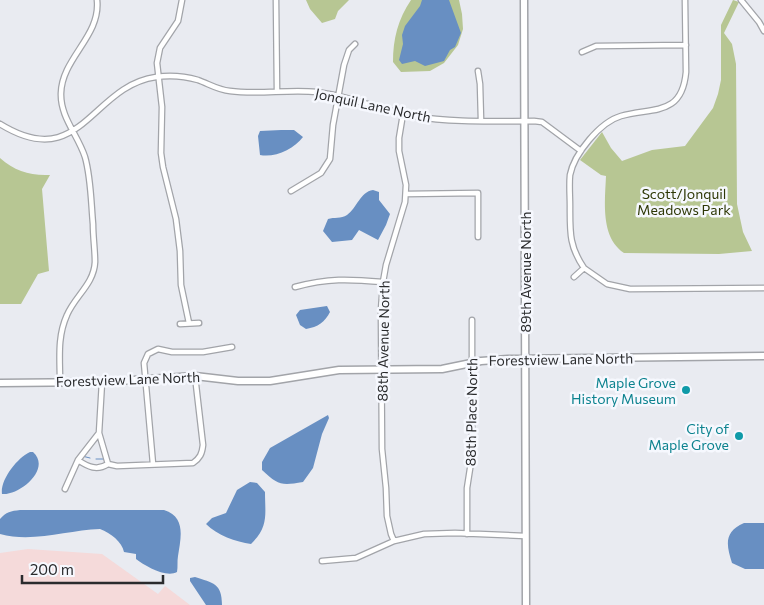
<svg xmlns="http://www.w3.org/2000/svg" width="764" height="605" viewBox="0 0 764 605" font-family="Commissioner,sans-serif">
	<rect width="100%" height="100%" fill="#e9ebf1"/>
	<!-- commercial -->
	<path fill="#f5dada" d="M 28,549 L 102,554 L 158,594 L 165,586 L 190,605 L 0,605 L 0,553 Z"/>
	<!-- green -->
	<path fill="#b7c693" d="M 306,0 L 349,0 L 338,11 L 335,19 L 322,23 L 310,9 Z
		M 411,0 L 459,0 L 462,14 L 463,29 L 458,45 L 444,63 L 430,71 L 401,72 L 393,62 C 393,39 398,19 411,0 Z
		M 733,0 L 739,2 L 724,33 L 732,44 L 736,64 L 737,204 L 743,232 L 752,251 L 719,254 L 624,253 C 600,237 605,201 606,176 L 601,175 L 580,160 L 602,132 L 611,148 L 622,161 L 652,150 L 685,146 L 713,108 L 718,94 L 721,80 L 721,25 Z
		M 0,158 C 15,171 30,176 50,175 L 42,189 L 49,271 L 38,274 L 21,304 L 0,304 Z"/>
	<!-- water -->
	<path fill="#688fc2" d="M 422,0 L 449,0 L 461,33 L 455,47 L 450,50 L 444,61 L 425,66 L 415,61 L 402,64 L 399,60 L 403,44 L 402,35 L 405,26 L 420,6 Z
		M 281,130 L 294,130 L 303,137 C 294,149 275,158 260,155 L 258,136 L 260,131 Z
		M 373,190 L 379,192 L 379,200 L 390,214 L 386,225 L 378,240 L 359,230 L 352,240 L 332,242 L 323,231 L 328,219 C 334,217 341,219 347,215 C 357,208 360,192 373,190 Z
		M 327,306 L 330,312 C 325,322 318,327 306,329 L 300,325 L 296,315 L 300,310 Z
		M 328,415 L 329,418 L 322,434 L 313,468 L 303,482 C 281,486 278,485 262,470 L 262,462 L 270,448 Z
		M 30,452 L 33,452 C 52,469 19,496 2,494 C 0,480 17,458 30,452 Z
		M 250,482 L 257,483 L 265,492 C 265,515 269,526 251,544 C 236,542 217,535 206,524 L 212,518 L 226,513 L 237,490 Z
		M 20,510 L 164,510 C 186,517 181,537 178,556 C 177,561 178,567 177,572 C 166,578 145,566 136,559 L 136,554 L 124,552 C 122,542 111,533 100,529 C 68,530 33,543 0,534 L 0,519 C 6,512 11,511 20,510 Z
		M 744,523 L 764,523 L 764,569 L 745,569 L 732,563 C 726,544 724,532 744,523 Z
		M 195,577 C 213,583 222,583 222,605 L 206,605 L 190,581 L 190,578 Z"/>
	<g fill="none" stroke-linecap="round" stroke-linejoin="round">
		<!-- stream -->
		<path stroke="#688fc2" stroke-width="1" d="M 82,456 L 90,458
			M 96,459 L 105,459"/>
		<defs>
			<path id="street" d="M 182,0 L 178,21 L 160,48 L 157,63 L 162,107 L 161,153 L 163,167 L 176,219 L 180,251 L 181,285 L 189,323
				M 276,0 L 277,91
				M 741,0 L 759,22 L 764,31
				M 582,52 L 596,46 L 686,45
				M 478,71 L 480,84 L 481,120
				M 0,124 C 81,174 91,86 156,77 C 170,75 184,76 198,80 C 209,84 218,90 230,91 C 258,95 288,89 317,92 C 350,96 380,110 413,116 C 453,123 494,121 534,121 L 542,122 L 581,151
				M 291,191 L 321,173 L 330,159 L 333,125 L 344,65 L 349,50 L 355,44
				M 406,194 L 478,193 L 478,237
				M 584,268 L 607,284 L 630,289 L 764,288
				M 574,277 L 584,268 C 569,246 570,232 570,206 C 570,196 569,185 570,175 C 574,154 600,122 621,116 C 652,107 682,117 686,72 L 685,0
				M 295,287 C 328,278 349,279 383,282
				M 180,324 L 199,323
				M 60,382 C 60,359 57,337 67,315 C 75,296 94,284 95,262 C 95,250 93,237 93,224 C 91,202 91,178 85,157 C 78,135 60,117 61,93 C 62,58 101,36 97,0
				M 102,382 L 99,433 L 108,464
				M 78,460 C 88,467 97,471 108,464 L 117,466 L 193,463 C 200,458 202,454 203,445 L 195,376
				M 153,464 L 144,363 L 148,354 L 158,349 L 172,352 L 203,352 L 232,347
				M 65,489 L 78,460 L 99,433
				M 467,534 L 467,488 L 472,456 L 472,320
				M 394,541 L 391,534 L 387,516 L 386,488 L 382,449 L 381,310 L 383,282 L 386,265 L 405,202 L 406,185 L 399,151 L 399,138 L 403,114
				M 322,561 L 356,558 L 394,541 L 424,534 L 455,533 L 525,536"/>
			<path id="secondary" d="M 524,0 L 526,605
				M 0,383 L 102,382 L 195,376 L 238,381 L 270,381 L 339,370 L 442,369 L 481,361 L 508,359 L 764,356"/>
		</defs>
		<!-- street casing -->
		<use href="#street" stroke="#a2a4a9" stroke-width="7"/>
		<!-- secondary casing -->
		<use href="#secondary" stroke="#a2a4a9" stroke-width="9"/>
		<!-- street -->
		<use href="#street" stroke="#fff" stroke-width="4.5"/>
		<!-- secondary -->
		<use href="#secondary" stroke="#fff" stroke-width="6"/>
	</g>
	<!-- markers -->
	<g fill="#0f9aa8" stroke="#f6f8fe" stroke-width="2">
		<circle cx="686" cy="390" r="5"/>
		<circle cx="739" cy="436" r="5"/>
	</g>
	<g text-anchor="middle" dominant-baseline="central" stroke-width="5" stroke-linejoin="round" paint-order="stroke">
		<!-- street labels -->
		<g font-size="14" fill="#2a2b2d" stroke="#f6f8fe">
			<text transform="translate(373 105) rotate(12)">Jonquil Lane North</text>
			<text transform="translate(525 272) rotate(-90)">89th Avenue North</text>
			<text transform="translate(383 341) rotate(-89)">88th Avenue North</text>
			<text transform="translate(561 359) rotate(-1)">Forestview Lane North</text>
			<text transform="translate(128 379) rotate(-2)">Forestview Lane North</text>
			<text transform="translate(471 412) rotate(-89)">88th Place North</text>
		</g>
		<!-- park labels -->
		<g font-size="14" fill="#2e3806" stroke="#f6f8fe">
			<text x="684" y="193">Scott/Jonquil<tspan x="684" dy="16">Meadows Park</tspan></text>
		</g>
		<!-- culture labels -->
		<g font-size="14" fill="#0d838f" stroke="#f6f8fe" text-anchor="end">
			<text x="676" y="382">Maple Grove<tspan x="676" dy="16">History Museum</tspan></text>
			<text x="729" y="428">City of<tspan x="729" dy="16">Maple Grove</tspan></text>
		</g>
	</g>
	<!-- scale -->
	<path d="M22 575v8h141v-8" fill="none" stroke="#2a2b2d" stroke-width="2.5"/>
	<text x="30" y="575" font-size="15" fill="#2a2b2d" stroke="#f6f8fe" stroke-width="4" paint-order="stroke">200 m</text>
</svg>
